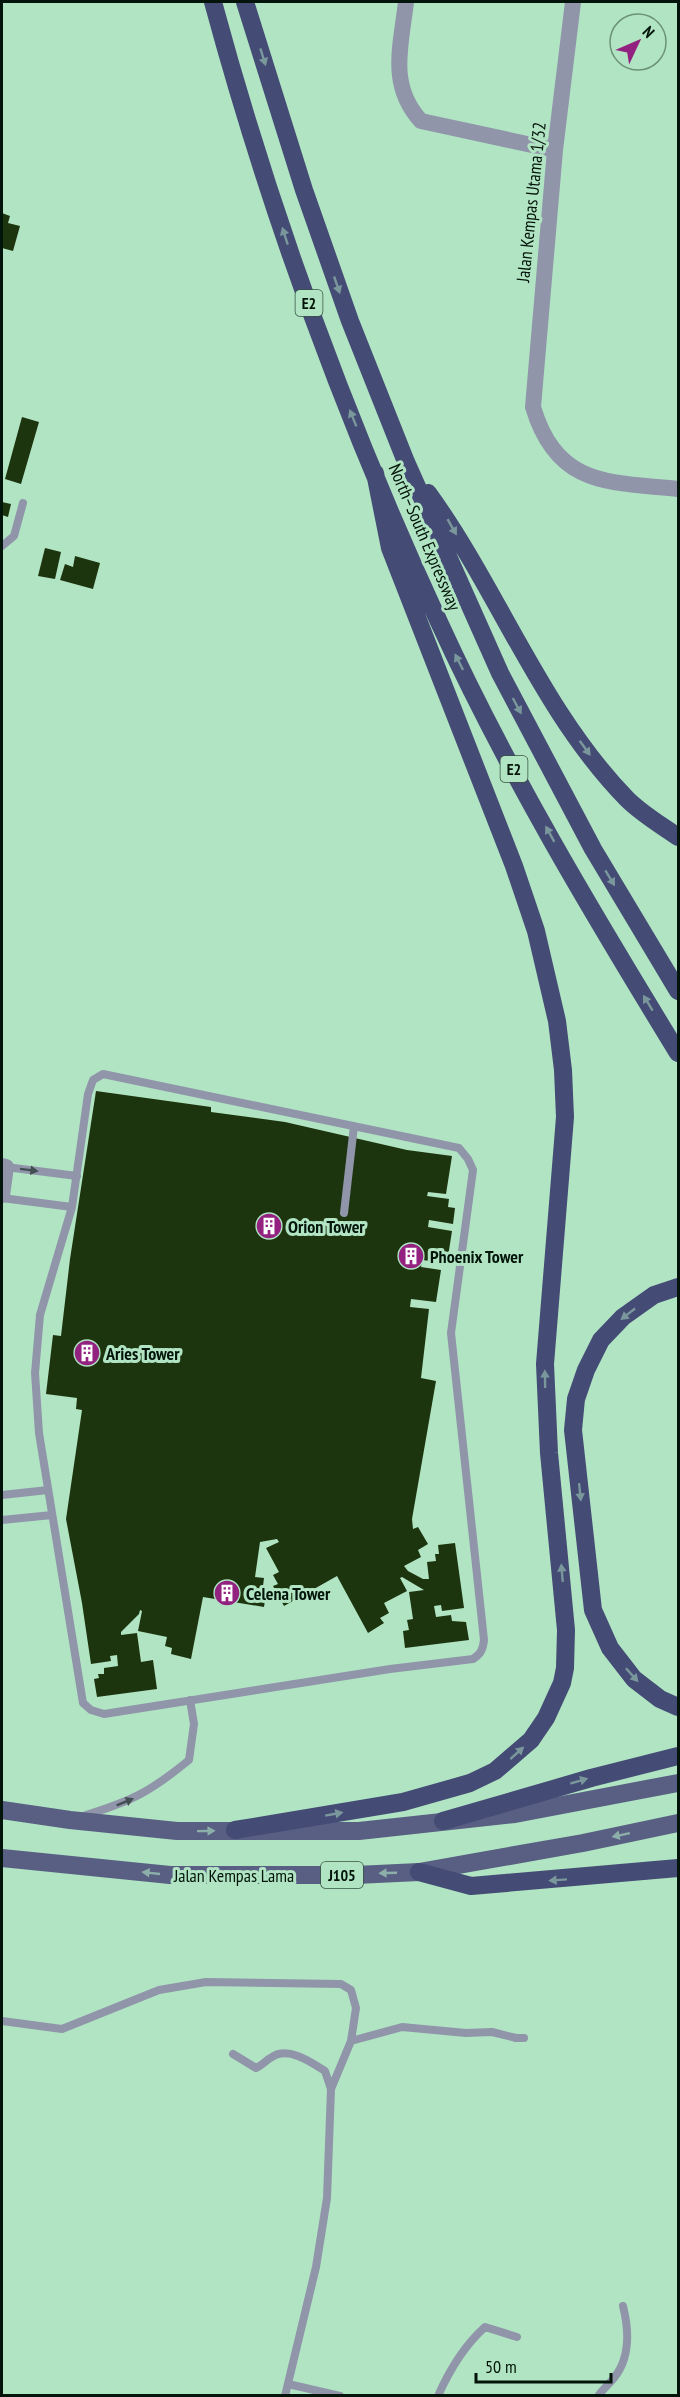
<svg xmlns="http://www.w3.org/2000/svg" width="680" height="2397" viewBox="0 0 680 2397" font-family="'PT Sans Narrow',sans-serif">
	<rect width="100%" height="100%" fill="#b1e4c3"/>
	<!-- building -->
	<path fill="#1d350e" d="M 2,213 L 10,216 L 8,223 L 20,226 L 13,251 L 2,248 Z
		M 22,417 L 39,422 L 21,484 L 5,479 Z
		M 2,502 L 11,504 L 8,517 L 2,515 Z
		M 45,548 L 61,552 L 55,579 L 38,576 Z
		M 75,556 L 100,563 L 93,589 L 60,580 L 65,564 L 73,567 Z
		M 96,1091 L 211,1107 L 211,1112 L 285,1122 L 407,1150 L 452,1156 L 446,1194 L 428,1192 L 427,1196 L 449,1199 L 448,1207 L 455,1208 L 453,1224 L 429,1220 L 428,1227 L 452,1231 L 447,1263 L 422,1260 L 421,1267 L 441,1270 L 436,1302 L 411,1299 L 410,1307 L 429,1309 L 421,1378 L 436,1381 L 412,1519 L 413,1529 L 418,1527 L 428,1544 L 418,1550 L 421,1557 L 404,1566 L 408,1571 L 423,1579 L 429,1579 L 427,1562 L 436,1561 L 435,1554 L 439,1554 L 438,1545 L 455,1543 L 464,1608 L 442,1611 L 441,1605 L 434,1606 L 436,1617 L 451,1615 L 452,1621 L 466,1622 L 469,1640 L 405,1648 L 403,1631 L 409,1630 L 407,1620 L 413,1619 L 409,1592 L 424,1590 L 402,1577 L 400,1578 L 407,1591 L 384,1603 L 389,1613 L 380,1618 L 384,1623 L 368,1633 L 337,1576 L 284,1606 L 273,1586 L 278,1584 L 273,1575 L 279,1572 L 266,1548 L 279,1542 L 277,1539 L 260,1542 L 255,1577 L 264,1578 L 263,1586 L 267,1587 L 264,1607 L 203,1597 L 191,1659 L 171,1654 L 172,1648 L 165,1646 L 167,1637 L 138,1631 L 142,1611 L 140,1610 L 139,1614 L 121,1632 L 121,1635 L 137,1633 L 141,1662 L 153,1660 L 157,1689 L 97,1697 L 94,1679 L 99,1678 L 98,1674 L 104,1674 L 104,1668 L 118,1666 L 117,1655 L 110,1656 L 111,1661 L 91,1664 L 82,1603 L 66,1519 L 82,1410 L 76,1409 L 77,1398 L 46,1394 L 53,1335 L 61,1336 L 70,1259 Z"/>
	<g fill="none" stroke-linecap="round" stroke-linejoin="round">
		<!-- service -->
		<path stroke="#9095aa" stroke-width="8" d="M 2,546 L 14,536 L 23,503
			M 103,1074 L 459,1148 L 468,1159 L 473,1170 L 451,1333 L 484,1640 C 483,1649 481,1654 473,1659 L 390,1669 L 104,1714 L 91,1710 L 83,1703 L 39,1433 L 35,1373 L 40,1315 L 72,1207 L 88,1094 L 93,1080 Z
			M 6,1167 L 77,1176
			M 2,1198 L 72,1207
			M 344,1213 L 354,1126
			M 2,1495 L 48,1490
			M 2,1520 L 52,1515
			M 83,1816 C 132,1801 150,1792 189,1760 L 194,1724 L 190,1700
			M 2,2021 L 62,2029 L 159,1990 L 206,1982 L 341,1984 L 351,1990 L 356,2008 L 351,2041 L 331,2089 L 327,2198 L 316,2267 L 285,2396
			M 351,2041 L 402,2027 L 466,2033 L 492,2032 L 516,2038 L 524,2038
			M 233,2054 L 256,2068 C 263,2065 266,2060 272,2057 C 288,2046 311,2062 325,2071 L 331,2089
			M 288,2384 L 340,2396
			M 438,2396 C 449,2371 465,2345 485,2327 L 517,2337
			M 598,2396 C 603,2389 609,2384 614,2378 C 631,2357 629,2330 623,2306"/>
		<!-- minor -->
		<path stroke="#9095aa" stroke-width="16" d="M 406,2 C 401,46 388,85 421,121 L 555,150
			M 573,2 L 555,150 L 533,407 C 557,487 609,482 678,489
			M 2,1166 L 6,1167 L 2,1195"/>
		<!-- primary -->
		<path stroke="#585f83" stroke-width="18" d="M 2,1810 L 70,1820 L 177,1831 L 359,1831 L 515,1814 L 678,1783
			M 2,1858 L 170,1875 L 356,1875 L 419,1872 L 583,1843 L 678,1823"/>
		<!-- motorway -->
		<path stroke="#444b75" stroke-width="18" d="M 213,2 C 270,213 347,423 439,622 C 507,771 593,914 678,1053
			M 245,2 L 304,190 L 350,321 L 406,462 L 500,673 L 593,849 L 678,991
			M 428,493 C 499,591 541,711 627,799 C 642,814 661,825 678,837
			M 678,1287 L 654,1295 L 623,1317 L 601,1340 L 586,1370 L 576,1399 L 573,1430 L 593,1610 L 610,1648 L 634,1679 L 660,1699 L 678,1707
			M 443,1821 L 591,1778 L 678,1756
			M 235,1830 L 403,1802 L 470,1783 L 495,1771 L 531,1740 L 546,1718 L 562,1683 L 565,1668 L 566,1630 L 549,1453 L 545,1364 L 565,1117 L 563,1070 L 557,1021 L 536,931 L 514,866 L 390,548 L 375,473
			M 419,1872 L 471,1886 L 678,1868"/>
	</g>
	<!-- one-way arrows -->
	<defs><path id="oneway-solid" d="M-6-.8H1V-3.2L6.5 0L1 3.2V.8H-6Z" transform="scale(1.5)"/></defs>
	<g fill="#7a989c">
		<use href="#oneway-solid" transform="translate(263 57) rotate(73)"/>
		<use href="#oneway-solid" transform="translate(285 236) rotate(-108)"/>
		<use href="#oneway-solid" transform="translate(337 285) rotate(71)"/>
		<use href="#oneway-solid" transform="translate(353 418) rotate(-112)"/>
		<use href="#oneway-solid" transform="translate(452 527) rotate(60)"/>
		<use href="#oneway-solid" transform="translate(459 662) rotate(-117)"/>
		<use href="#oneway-solid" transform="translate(517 706) rotate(62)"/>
		<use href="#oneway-solid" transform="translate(585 748) rotate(54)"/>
		<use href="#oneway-solid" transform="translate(550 834) rotate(-119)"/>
		<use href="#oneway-solid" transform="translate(610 878) rotate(59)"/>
		<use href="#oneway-solid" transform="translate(648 1003) rotate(-121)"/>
		<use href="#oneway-solid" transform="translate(628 1314) rotate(142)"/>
		<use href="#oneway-solid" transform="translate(545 1379) rotate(-91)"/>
		<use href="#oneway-solid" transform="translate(580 1492) rotate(84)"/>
		<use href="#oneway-solid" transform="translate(562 1573) rotate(-95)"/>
		<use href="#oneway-solid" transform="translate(632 1675) rotate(48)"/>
		<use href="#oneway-solid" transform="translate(517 1753) rotate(-42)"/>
		<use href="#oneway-solid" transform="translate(579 1781) rotate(-16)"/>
		<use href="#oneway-solid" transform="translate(334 1814) rotate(-10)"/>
		<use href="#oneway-solid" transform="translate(558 1880) rotate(176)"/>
	</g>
	<g fill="#424f52">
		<use href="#oneway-solid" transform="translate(29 1170) rotate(7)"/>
		<use href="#oneway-solid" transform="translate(125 1802) rotate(-22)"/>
	</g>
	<g fill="#8dafa9">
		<use href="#oneway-solid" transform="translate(206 1831) rotate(-1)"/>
		<use href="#oneway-solid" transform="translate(621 1835) rotate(168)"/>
		<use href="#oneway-solid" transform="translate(151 1873) rotate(-174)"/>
		<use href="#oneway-solid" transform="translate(388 1873) rotate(178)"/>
	</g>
	<!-- icons -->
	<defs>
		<symbol id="building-disc" viewBox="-11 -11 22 22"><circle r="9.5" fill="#932180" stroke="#b1e4c3"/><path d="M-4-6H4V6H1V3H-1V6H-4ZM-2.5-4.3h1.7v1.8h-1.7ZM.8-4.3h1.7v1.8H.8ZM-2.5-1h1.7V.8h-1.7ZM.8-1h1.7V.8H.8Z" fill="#fff"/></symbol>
	</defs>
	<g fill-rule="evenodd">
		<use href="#building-disc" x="254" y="1211" width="30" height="30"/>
		<use href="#building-disc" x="396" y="1241" width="30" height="30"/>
		<use href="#building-disc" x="72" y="1338" width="30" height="30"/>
		<use href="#building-disc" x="212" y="1578" width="30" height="30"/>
	</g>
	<g text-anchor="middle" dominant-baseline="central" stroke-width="6" stroke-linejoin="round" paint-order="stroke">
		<!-- shield labels -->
		<g fill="#b1e4c3" stroke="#375342" stroke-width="1.5">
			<rect x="295.5" y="290" width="27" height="26" rx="4.5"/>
			<rect x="500.5" y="756" width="27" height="26" rx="4.5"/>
			<rect x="321" y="1862" width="42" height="26" rx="4.5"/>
		</g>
		<g font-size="16" font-weight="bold" fill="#03150a">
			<text x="309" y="303">E2</text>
			<text x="514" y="769">E2</text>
			<text x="342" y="1875">J105</text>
		</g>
		<!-- street labels -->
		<g font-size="18" fill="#03150a" stroke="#b1e4c3">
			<text transform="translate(531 202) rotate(-84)">Jalan Kempas Utama 1/32</text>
			<text transform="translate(425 537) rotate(67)">North–South Expressway</text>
			<text x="234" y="1875">Jalan Kempas Lama</text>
		</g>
		<!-- poi labels -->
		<g font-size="18" font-weight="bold" fill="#03150a" stroke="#b1e4c3" text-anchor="start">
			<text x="288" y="1226">Orion Tower</text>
			<text x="430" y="1256">Phoenix Tower</text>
			<text x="106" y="1353">Aries Tower</text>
			<text x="246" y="1593">Celena Tower</text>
		</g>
	</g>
	<!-- border -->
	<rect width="680" height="2397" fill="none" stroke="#03150a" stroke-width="6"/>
	<!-- north arrow -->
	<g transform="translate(638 42) rotate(46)"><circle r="28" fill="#b1e4c3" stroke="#6b9179" stroke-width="1.5"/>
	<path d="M0-4.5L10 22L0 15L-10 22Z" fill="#932180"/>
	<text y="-9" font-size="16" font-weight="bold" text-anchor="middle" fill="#03150a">N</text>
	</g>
	<!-- scale -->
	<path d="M476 2373v9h135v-9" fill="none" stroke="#03150a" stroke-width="3"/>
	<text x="485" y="2373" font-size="18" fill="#03150a" stroke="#b1e4c3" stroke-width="4.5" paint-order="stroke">50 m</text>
</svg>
